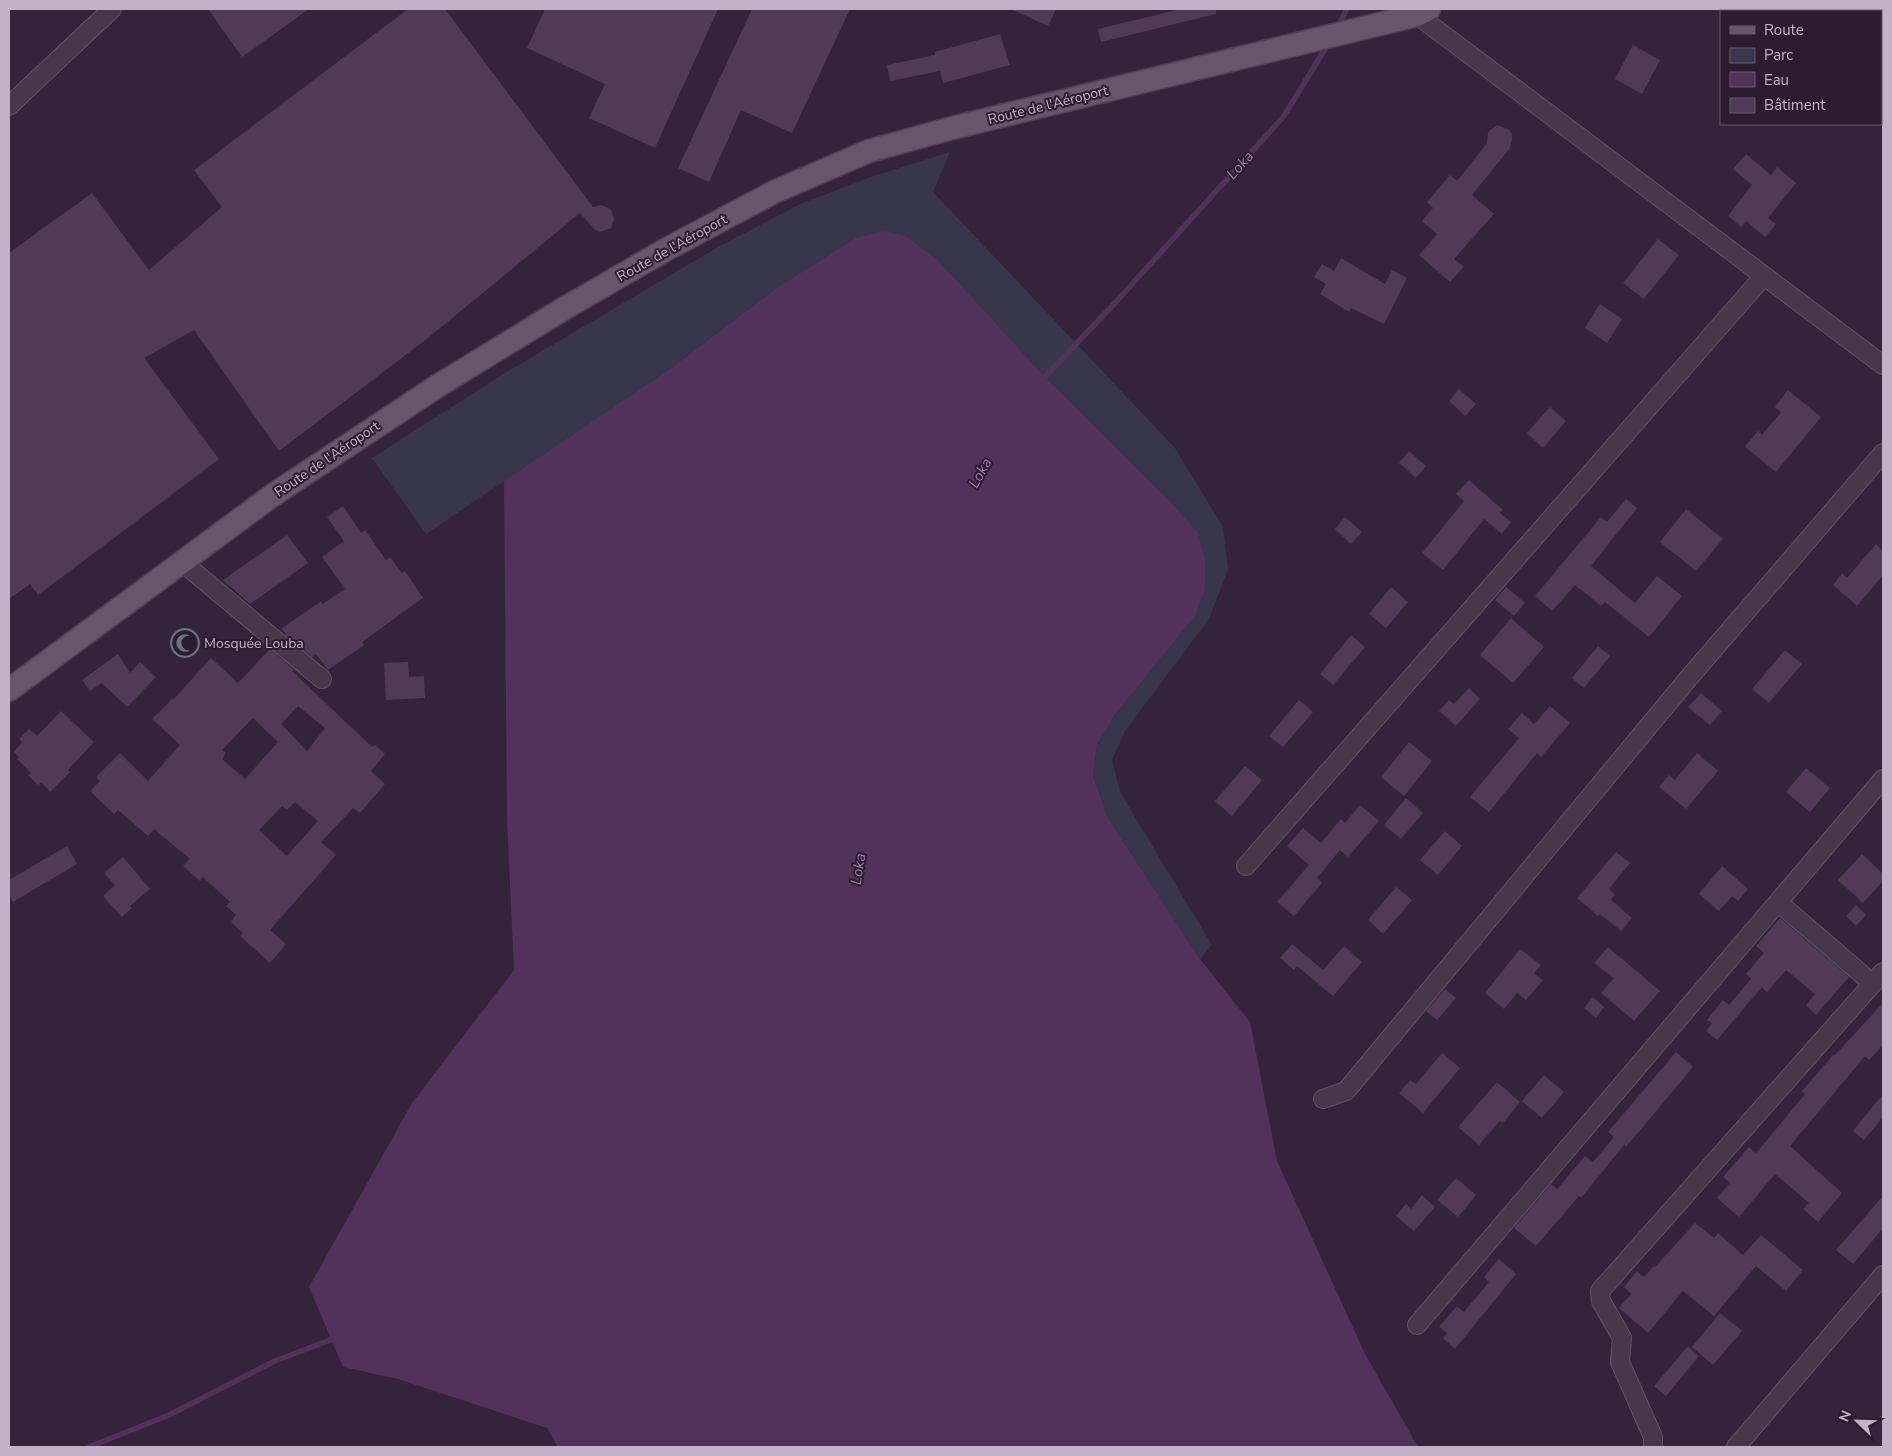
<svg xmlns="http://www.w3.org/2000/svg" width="1892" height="1456" viewBox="0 0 1892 1456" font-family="'Nunito Sans',sans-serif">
	<rect width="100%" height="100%" fill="#35233b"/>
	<!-- green -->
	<path fill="#37364c" d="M 950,152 L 933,192 L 1175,448 L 1223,527 L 1228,569 L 1209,619 L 1125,731 L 1112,760 L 1120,792 L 1212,945 L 1200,959 L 1108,818 L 1093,776 L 1097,745 L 1114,716 L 1195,616 L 1168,499 L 1045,377 L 938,260 L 906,236 L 774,290 L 670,369 L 426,534 L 372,458 L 500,376 L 718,247 L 800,204 L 871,177 Z"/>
	<!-- water -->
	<path fill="#52325b" d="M 884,231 L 906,236 L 938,260 L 1045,377 L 1168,499 L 1198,533 L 1205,559 L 1205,589 L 1195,616 L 1114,716 L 1097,745 L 1093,776 L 1108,818 L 1200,959 L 1250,1022 L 1277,1161 L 1365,1354 L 1418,1447 L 558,1447 L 547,1428 L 398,1379 L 343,1367 L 309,1287 L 412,1103 L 514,970 L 507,820 L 504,481 L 670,369 L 774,290 L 856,238 Z"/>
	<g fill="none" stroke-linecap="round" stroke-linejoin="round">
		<!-- stream -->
		<path stroke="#52325b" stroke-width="5.5" d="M 1337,28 L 1347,9
			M 1039,383 L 1115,303 L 1284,116 L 1328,44
			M 89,1447 L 169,1415 L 275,1361 L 338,1337"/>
	</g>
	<!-- building -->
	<path fill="#503a57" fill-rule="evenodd" d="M 208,9 L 309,9 L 242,57 Z
		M 408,9 L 445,9 L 593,207 L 601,205 L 611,209 L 614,219 L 611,228 L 600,232 L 594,229 L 580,213 L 428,338 L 279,451 L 194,330 L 144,358 L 219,459 L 38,595 L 30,584 L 9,599 L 9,253 L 92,193 L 149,270 L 222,207 L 194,170 Z
		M 545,9 L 718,9 L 655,148 L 589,118 L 605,84 L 527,48 Z
		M 752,9 L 850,9 L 792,133 L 741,110 L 709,182 L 678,168 Z
		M 1011,9 L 1056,9 L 1048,26 Z
		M 1181,9 L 1216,9 L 1216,14 L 1101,42 L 1098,29 Z
		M 1000,34 L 1010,65 L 943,83 L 940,71 L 890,81 L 887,65 L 935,55 L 935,52 Z
		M 1633,45 L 1660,60 L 1642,94 L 1615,79 Z
		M 1497,125 L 1508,129 L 1512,134 L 1512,140 L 1510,148 L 1472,195 L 1494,214 L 1454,259 L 1464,267 L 1450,282 L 1419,255 L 1437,234 L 1422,221 L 1433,208 L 1427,202 L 1450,175 L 1457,181 L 1487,143 L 1488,132 Z
		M 1746,154 L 1771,175 L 1777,167 L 1796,183 L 1768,218 L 1776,224 L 1765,237 L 1746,221 L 1741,227 L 1728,216 L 1752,185 L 1733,169 Z
		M 1658,239 L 1679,255 L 1644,299 L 1623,283 Z
		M 1341,258 L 1385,284 L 1392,270 L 1407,278 L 1384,324 L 1351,308 L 1349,312 L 1320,294 L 1326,284 L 1314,277 L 1322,264 L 1334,271 Z
		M 1600,304 L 1622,319 L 1607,343 L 1585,328 Z
		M 1459,389 L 1476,404 L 1465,416 L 1449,401 Z
		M 1788,390 L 1821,417 L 1776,472 L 1745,447 L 1758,431 L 1762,435 L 1781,412 L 1775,407 Z
		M 1550,407 L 1566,421 L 1543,448 L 1527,433 Z
		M 1409,451 L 1426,466 L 1416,478 L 1399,463 Z
		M 1469,480 L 1503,510 L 1500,513 L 1511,522 L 1502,534 L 1484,519 L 1443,570 L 1422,553 L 1464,501 L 1456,494 Z
		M 1626,499 L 1637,508 L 1591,566 L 1635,603 L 1657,576 L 1682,596 L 1649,637 L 1605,602 L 1601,606 L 1575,585 L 1552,611 L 1535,596 L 1601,517 L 1607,522 Z
		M 343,506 L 361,533 L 365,530 L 386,560 L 390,557 L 402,573 L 405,571 L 423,598 L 362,642 L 364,645 L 328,670 L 316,654 L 312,657 L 285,634 L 286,633 L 281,629 L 321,601 L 323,604 L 345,589 L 322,557 L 344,541 L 327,517 Z
		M 1686,509 L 1723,539 L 1696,571 L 1660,542 Z
		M 1345,517 L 1362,532 L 1351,544 L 1335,529 Z
		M 287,535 L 308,563 L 250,604 L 223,580 Z
		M 1876,544 L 1883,551 L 1883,575 L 1857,606 L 1833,585 L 1842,573 L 1847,578 Z
		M 1391,587 L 1408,602 L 1386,628 L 1369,614 Z
		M 1506,587 L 1525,603 L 1514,616 L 1495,600 Z
		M 1511,618 L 1544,647 L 1513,683 L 1480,655 Z
		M 1351,635 L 1365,647 L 1333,685 L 1320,674 Z
		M 1598,646 L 1610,656 L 1584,688 L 1572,678 Z
		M 270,649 L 294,670 L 292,671 L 372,747 L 375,745 L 385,754 L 371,771 L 385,784 L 360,813 L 353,808 L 321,842 L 336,855 L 270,930 L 286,944 L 270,963 L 240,936 L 243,933 L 231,922 L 236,915 L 226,906 L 230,902 L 203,877 L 200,881 L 183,866 L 190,859 L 154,829 L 148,836 L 118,810 L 114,814 L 90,791 L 100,781 L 96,777 L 120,753 L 148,781 L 180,745 L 152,719 L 172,699 L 173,700 L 211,658 L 238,683 ZM 298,706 L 325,728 L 307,751 L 281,724 ZM 253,718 L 278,742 L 245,779 L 222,759 L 226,753 L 222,750 ZM 295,802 L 318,821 L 287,856 L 259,830 L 282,806 L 287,810 Z
		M 1785,650 L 1802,664 L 1769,703 L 1752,689 Z
		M 118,654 L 130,673 L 140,662 L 156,677 L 127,707 L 102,683 L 90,691 L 82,680 Z
		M 408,662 L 409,677 L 424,676 L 425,698 L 386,700 L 384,663 Z
		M 1469,688 L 1480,699 L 1456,726 L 1439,711 L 1449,700 L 1454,704 Z
		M 1701,693 L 1722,711 L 1710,725 L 1688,707 Z
		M 1299,700 L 1313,712 L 1283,747 L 1269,736 Z
		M 1550,706 L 1570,723 L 1541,757 L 1537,753 L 1489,812 L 1470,797 L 1519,738 L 1508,729 L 1522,713 L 1534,724 Z
		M 61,711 L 94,742 L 68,770 L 70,772 L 50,792 L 41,782 L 38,785 L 28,775 L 31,773 L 17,759 L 19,757 L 14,752 L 22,742 L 19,739 L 29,729 L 37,736 Z
		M 1409,742 L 1432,761 L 1404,796 L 1381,777 Z
		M 1697,753 L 1718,771 L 1686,809 L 1659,787 L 1669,775 L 1675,780 Z
		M 1245,766 L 1262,780 L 1232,816 L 1215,801 Z
		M 1806,768 L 1830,788 L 1810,812 L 1786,792 Z
		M 1406,798 L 1423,813 L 1401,839 L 1384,825 Z
		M 1360,805 L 1379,821 L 1348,857 L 1340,850 L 1317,878 L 1322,883 L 1294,916 L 1277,902 L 1309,865 L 1287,846 L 1303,828 L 1321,843 L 1341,819 L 1345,823 Z
		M 1445,831 L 1462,846 L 1438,875 L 1420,860 Z
		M 67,846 L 77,864 L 13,902 L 9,895 L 9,880 Z
		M 1616,852 L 1630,863 L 1609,889 L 1615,895 L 1611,900 L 1632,918 L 1621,931 L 1600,914 L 1598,916 L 1577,898 Z
		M 1862,854 L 1883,874 L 1883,881 L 1863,903 L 1838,880 Z
		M 123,857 L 150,889 L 130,906 L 132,908 L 122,917 L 103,896 L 115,885 L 104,873 Z
		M 1722,866 L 1748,889 L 1738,901 L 1732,896 L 1719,911 L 1699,894 Z
		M 1396,887 L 1412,900 L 1383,934 L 1368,920 Z
		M 1856,905 L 1866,915 L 1856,926 L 1846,916 Z
		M 1780,918 L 1849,977 L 1816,1015 L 1806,1005 L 1815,994 L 1786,970 L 1767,992 L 1762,987 L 1717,1040 L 1706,1031 L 1712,1023 L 1707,1020 L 1723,1000 L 1729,1005 L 1751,979 L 1746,974 L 1764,953 L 1756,946 Z
		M 1292,944 L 1323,970 L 1344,946 L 1362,962 L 1333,996 L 1297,966 L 1294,970 L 1280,958 Z
		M 1608,947 L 1660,991 L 1634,1021 L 1601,993 L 1614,978 L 1594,963 Z
		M 1520,949 L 1541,965 L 1534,973 L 1543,980 L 1526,1000 L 1517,993 L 1504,1009 L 1485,993 Z
		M 1445,989 L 1456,998 L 1437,1020 L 1426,1011 Z
		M 1593,997 L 1604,1007 L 1596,1018 L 1584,1008 Z
		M 1883,1003 L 1883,1045 L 1869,1060 L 1865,1056 L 1790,1146 L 1842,1193 L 1818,1222 L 1803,1209 L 1809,1203 L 1775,1174 L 1739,1217 L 1717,1198 L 1730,1183 L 1723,1177 L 1749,1147 L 1756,1153 L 1758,1151 L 1805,1094 L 1802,1091 L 1833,1055 L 1834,1056 Z
		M 1676,1052 L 1693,1067 L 1626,1147 L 1624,1145 L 1581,1198 L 1579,1196 L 1536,1246 L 1514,1228 L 1551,1184 L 1557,1189 L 1585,1156 L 1593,1162 L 1614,1137 L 1608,1132 Z
		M 1442,1053 L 1460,1068 L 1423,1113 L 1399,1093 L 1410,1080 L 1416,1084 Z
		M 1544,1075 L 1564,1092 L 1542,1118 L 1522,1101 Z
		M 1497,1082 L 1520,1102 L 1503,1123 L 1500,1121 L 1479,1145 L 1458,1127 Z
		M 1883,1094 L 1883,1117 L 1864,1140 L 1853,1131 Z
		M 1456,1178 L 1476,1195 L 1458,1217 L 1437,1200 Z
		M 1422,1195 L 1435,1207 L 1414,1231 L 1396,1216 L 1406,1204 L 1411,1209 Z
		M 1883,1196 L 1883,1228 L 1853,1264 L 1836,1250 Z
		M 1695,1223 L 1714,1238 L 1718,1233 L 1743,1255 L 1761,1235 L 1803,1270 L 1786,1291 L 1756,1266 L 1714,1316 L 1683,1291 L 1648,1333 L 1619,1308 L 1631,1294 L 1624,1287 L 1637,1271 L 1644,1277 L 1654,1266 L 1655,1267 Z
		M 1499,1259 L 1516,1274 L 1455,1349 L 1443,1338 L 1447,1333 L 1439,1327 L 1457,1306 L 1464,1312 L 1489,1282 L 1484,1277 Z
		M 1720,1313 L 1742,1331 L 1713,1365 L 1692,1347 Z
		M 1688,1346 L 1699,1356 L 1666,1396 L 1654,1386 Z"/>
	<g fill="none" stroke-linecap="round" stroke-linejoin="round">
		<defs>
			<path id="minor" d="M 1417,15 L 1883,365
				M 9,106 L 112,9
				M 182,562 L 322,679
				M 1246,866 L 1763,277
				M 1778,902 L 1873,984
				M 1323,1099 L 1346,1091 L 1687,680 L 1883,453
				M 1417,1325 L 1883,779
				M 1653,1447 L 1653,1437 L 1620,1362 L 1622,1338 L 1601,1301 L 1600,1291 L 1883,972
				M 1736,1447 L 1883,1275"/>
			<path id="major" d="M 9,690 L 273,495 L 436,387 L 565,308 L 667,249 L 774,192 L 869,151 L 952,128 L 1417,15 L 1429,9"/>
		</defs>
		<!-- minor casing -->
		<use href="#minor" stroke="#615266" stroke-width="20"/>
		<!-- major casing -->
		<use href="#major" stroke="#504054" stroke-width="25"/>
		<!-- minor -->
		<use href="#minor" stroke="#47374b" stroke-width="18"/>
		<!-- major -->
		<use href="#major" stroke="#66556b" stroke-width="22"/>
	</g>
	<!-- icons -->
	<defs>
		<symbol id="mosque-ring" viewBox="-11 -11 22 22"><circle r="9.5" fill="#2b1c30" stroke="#6b7280" stroke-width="1.5"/><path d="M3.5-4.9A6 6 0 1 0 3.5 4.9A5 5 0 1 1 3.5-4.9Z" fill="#6b7280"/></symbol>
	</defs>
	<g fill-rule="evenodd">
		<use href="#mosque-ring" x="169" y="627" width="32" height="32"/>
	</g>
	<g text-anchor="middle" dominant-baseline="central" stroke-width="4" stroke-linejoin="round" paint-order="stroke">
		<!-- street labels -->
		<g font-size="14" fill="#c3b2c7" stroke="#2b1c30">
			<text transform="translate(1048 105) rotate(-14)">Route de l'Aéroport</text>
			<text transform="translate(672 248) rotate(-29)">Route de l'Aéroport</text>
			<text transform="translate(327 459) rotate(-34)">Route de l'Aéroport</text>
		</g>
		<!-- poi labels -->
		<g font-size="14" fill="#c3b2c7" stroke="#2b1c30" text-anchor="start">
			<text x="204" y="643">Mosquée Louba</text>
		</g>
		<!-- water labels -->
		<g font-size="15" font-style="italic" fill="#a27bae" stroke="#2b1c30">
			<text transform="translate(1240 165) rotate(-48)">Loka</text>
			<text transform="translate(980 473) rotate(-61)">Loka</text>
			<text transform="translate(858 869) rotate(-81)">Loka</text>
		</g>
	</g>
	<!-- border -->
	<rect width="1892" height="1456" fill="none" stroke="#c3b2c7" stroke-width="20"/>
	<!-- legend -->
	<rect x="1720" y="10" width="162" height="115" fill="#2b1c30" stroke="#68586c"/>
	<rect x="1730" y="26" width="25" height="8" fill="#66556b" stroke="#68586c"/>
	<text x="1764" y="35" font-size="15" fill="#c3b2c7">Route</text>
	<rect x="1730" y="48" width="25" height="15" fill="#37364c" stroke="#68586c"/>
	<text x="1764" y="60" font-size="15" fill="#c3b2c7">Parc</text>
	<rect x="1730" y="72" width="25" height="15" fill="#52325b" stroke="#68586c"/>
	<text x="1764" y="85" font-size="15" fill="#c3b2c7">Eau</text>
	<rect x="1730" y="98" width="25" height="15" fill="#503a57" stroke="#68586c"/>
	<text x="1764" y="110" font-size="15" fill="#c3b2c7">Bâtiment</text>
	<!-- north arrow -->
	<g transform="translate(1857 1421) rotate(293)" stroke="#2b1c30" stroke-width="4" paint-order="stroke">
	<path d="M0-4L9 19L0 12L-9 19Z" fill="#c3b2c7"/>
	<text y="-8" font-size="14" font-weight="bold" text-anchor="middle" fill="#c3b2c7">N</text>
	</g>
</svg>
